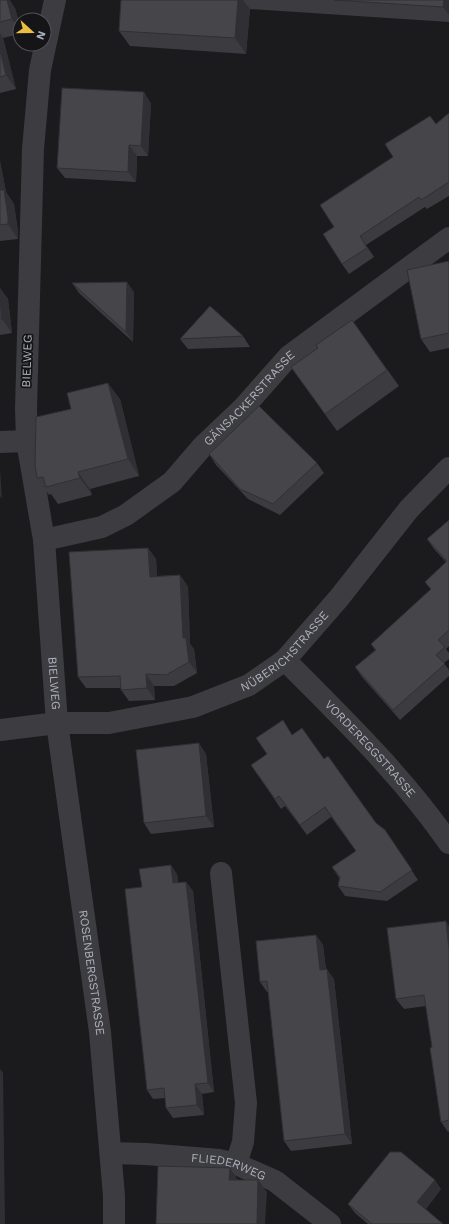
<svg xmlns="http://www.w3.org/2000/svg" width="449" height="1224" viewBox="0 0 449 1224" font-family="'Work Sans',sans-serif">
	<rect width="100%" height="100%" fill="#1b1a1d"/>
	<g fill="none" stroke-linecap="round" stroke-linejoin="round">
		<!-- minor -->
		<g stroke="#3c3c41" stroke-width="22">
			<path id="s1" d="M 55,0 L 40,70 L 33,149 L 26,409 L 27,441 L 44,540 L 57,723 L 100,1032 L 114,1196 L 114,1224"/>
			<path d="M 0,442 L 27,441"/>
			<path id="s2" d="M 44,540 L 102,527 L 126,515 L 172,482 L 203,446 L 243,408 L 289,356 L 449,238"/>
			<path id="s3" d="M 285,660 C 343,719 402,775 449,843"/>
			<path id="s4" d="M 0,730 L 57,723 L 109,723 L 193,707 L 249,685 L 285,660 L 339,598 L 409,509 L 449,468"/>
			<path d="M 221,873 L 246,1103 L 243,1142 L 236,1164"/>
			<path id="s5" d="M 111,1153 L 146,1154 L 219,1160 L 236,1164 L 275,1181 L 330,1224"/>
		</g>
	</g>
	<!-- wall -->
	<path fill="#3b3b40" d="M 0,0 L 15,8 L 20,26 L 20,34 L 3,38 L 16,89 L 0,93 Z
		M 121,0 L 449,0 L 449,22 L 250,9 L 246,54 L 130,46 L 119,31 Z
		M 151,103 L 148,156 L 137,156 L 136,182 L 65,178 L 57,168 Z
		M 449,113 L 449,196 L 427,209 L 425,207 L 366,245 L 374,257 L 349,274 L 342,264 L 334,227 L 430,116 L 436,124 Z
		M 0,161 L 6,192 L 14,204 L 18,232 L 18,239 L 0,241 Z
		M 449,261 L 449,348 L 430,352 L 421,339 Z
		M 72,283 L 134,292 L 133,342 L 79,293 Z
		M 0,288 L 8,299 L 12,333 L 0,335 Z
		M 352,320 L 399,386 L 337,431 L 291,367 L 318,348 Z
		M 243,336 L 250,347 L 188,349 L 180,339 Z
		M 120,399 L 139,476 L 90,489 L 92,495 L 58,504 L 51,494 L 49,495 L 37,478 Z
		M 209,454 L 317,463 L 324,473 L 280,515 L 248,499 L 216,465 Z
		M 449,520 L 449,646 L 446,649 L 449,653 L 449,659 L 444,663 L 449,670 L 449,676 L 400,720 L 362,677 L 355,667 L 375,650 L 371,644 L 431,590 L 425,582 L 446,562 L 434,549 L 427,539 Z
		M 148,548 L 156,559 L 157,576 L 180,575 L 188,587 L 190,644 L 194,649 L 197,673 L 174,686 L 154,686 L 155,700 L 129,701 L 121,690 L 121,688 L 86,688 L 78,677 Z
		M 206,754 L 214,827 L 151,834 L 144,823 Z
		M 324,759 L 376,823 L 385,830 L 418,880 L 387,901 L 345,896 L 338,886 L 339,878 L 332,867 L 356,851 L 331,817 L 307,835 L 285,806 L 281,809 L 251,765 Z
		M 177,874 L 178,882 L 186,882 L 193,891 L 214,1092 L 202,1094 L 204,1115 L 173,1118 L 166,1108 L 165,1098 L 153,1099 L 147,1090 L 142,887 Z
		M 449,926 L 449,1131 L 448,1132 L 441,1122 L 432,1047 L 426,1006 L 404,1009 L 396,999 Z
		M 316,935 L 323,945 L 326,969 L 334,979 L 352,1144 L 291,1151 L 284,1141 L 268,992 L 267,992 L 260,982 Z
		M 441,1189 L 426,1209 L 443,1224 L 368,1224 L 355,1213 L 348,1204 Z"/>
	<!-- shaded-wall -->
	<path fill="#303034" d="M 7,0 L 10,0 L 15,8 L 20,26 L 20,31 L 12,19 Z
		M 238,0 L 243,0 L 250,9 L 246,54 L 235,38 Z
		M 444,0 L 449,0 L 449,15 L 443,7 Z
		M 0,33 L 3,38 L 16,89 L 6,75 L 0,50 Z
		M 144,92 L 151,103 L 148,156 L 141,146 Z
		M 129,145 L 137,156 L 136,182 L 128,172 Z
		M 0,161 L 6,192 L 14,204 L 18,232 L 18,239 L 8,224 L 0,194 Z
		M 127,282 L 134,292 L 133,342 L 126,332 Z
		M 0,288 L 8,299 L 12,333 L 2,319 L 0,301 Z
		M 108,383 L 120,399 L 139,476 L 128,459 Z
		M 0,470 L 2,499 L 0,496 Z
		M 78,472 L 90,489 L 92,495 L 80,478 Z
		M 148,548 L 156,559 L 158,588 L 150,577 Z
		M 180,575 L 188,587 L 190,644 L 194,649 L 197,673 L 189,662 L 183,638 Z
		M 146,674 L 154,686 L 155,700 L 147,688 Z
		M 199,743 L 206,754 L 214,827 L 206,816 Z
		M 171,865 L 177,874 L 180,892 L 173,883 Z
		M 186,882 L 193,891 L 214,1092 L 208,1083 Z
		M 446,921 L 449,926 L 449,949 Z
		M 316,935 L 323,945 L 327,980 L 320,970 Z
		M 327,969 L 334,979 L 352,1144 L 345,1134 Z
		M 0,1069 L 3,1073 L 5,1224 L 0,1224 Z
		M 195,1084 L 202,1094 L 204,1115 L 197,1105 Z
		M 230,1168 L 238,1180 L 229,1180 Z
		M 258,1180 L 267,1192 L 265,1224 L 257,1224 Z
		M 435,1180 L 441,1189 L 424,1211 L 417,1202 Z"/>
	<!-- building -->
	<path fill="#45454a" stroke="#303034" d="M 0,0 L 7,0 L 12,19 L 0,22 Z
		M 121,0 L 238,0 L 235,38 L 119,31 Z
		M 334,0 L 444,0 L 443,7 Z
		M 0,50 L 6,75 L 0,77 Z
		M 62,88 L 144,92 L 141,146 L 129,145 L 128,172 L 57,168 Z
		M 449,113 L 449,182 L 421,200 L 419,197 L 360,236 L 367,248 L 342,264 L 323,234 L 334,227 L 320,205 L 393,157 L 385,144 L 430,116 L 436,124 Z
		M 0,190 L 4,190 L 8,217 L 8,224 L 0,225 Z
		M 449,261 L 449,333 L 421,339 L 407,270 Z
		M 127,282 L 126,332 L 72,283 Z
		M 0,301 L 2,319 L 0,319 Z
		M 210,306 L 243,336 L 180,339 Z
		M 352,320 L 387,370 L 325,414 L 291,367 L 318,348 L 316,345 Z
		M 108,383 L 128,459 L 78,472 L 80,478 L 46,487 L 43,477 L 37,478 L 35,465 L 36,417 L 71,409 L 67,393 Z
		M 259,406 L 317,463 L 273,504 L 240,489 L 209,454 Z
		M 449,520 L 449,630 L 438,640 L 445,647 L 436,655 L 445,664 L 393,710 L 355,667 L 376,650 L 371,644 L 431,589 L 425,582 L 447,561 L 427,539 Z
		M 148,548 L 150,577 L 180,575 L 183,638 L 186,638 L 189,662 L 166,675 L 146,674 L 147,688 L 121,690 L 120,676 L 78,677 L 69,552 Z
		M 283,720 L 292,735 L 302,728 L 324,759 L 328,756 L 376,823 L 385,830 L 412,870 L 380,892 L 338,886 L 340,877 L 332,867 L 356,851 L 325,807 L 300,825 L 279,796 L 275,799 L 251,765 L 267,754 L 256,738 Z
		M 199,743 L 206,816 L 144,823 L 136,750 Z
		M 171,865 L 173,883 L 186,882 L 208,1083 L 195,1084 L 197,1105 L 166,1108 L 164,1088 L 147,1090 L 125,889 L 142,887 L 139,869 Z
		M 446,921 L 449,949 L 449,1120 L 441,1122 L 430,1048 L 432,1047 L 424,995 L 396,999 L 387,928 Z
		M 316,935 L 320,970 L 327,969 L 345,1134 L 284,1141 L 267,981 L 260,982 L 256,941 Z
		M 390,1152 L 401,1152 L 435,1180 L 417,1202 L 443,1224 L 372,1224 L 348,1204 Z
		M 158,1166 L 230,1168 L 229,1180 L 258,1180 L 257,1224 L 156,1224 Z"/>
	<g text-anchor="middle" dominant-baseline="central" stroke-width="3.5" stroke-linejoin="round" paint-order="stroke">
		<!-- street labels -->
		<g font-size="12" fill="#aeb1bb" stroke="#151518">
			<text transform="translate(27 361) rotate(-88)">BIELWEG</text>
			<text stroke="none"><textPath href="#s2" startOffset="257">GÄNSACKERSTRASSE</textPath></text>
			<text stroke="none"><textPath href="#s4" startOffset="304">NÜBERICHSTRASSE</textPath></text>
			<text stroke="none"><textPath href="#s1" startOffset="687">BIELWEG</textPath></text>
			<text stroke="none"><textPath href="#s3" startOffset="123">VORDEREGGSTRASSE</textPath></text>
			<text stroke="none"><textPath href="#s1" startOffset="979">ROSENBERGSTRASSE</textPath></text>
			<text stroke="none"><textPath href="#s5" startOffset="119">FLIEDERWEG</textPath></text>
		</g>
	</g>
	<!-- north arrow -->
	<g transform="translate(32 32) rotate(111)"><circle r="19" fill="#151518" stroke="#525359"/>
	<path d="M0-3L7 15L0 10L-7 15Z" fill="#ecbd43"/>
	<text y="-6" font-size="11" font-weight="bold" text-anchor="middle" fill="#aeb1bb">N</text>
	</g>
</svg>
